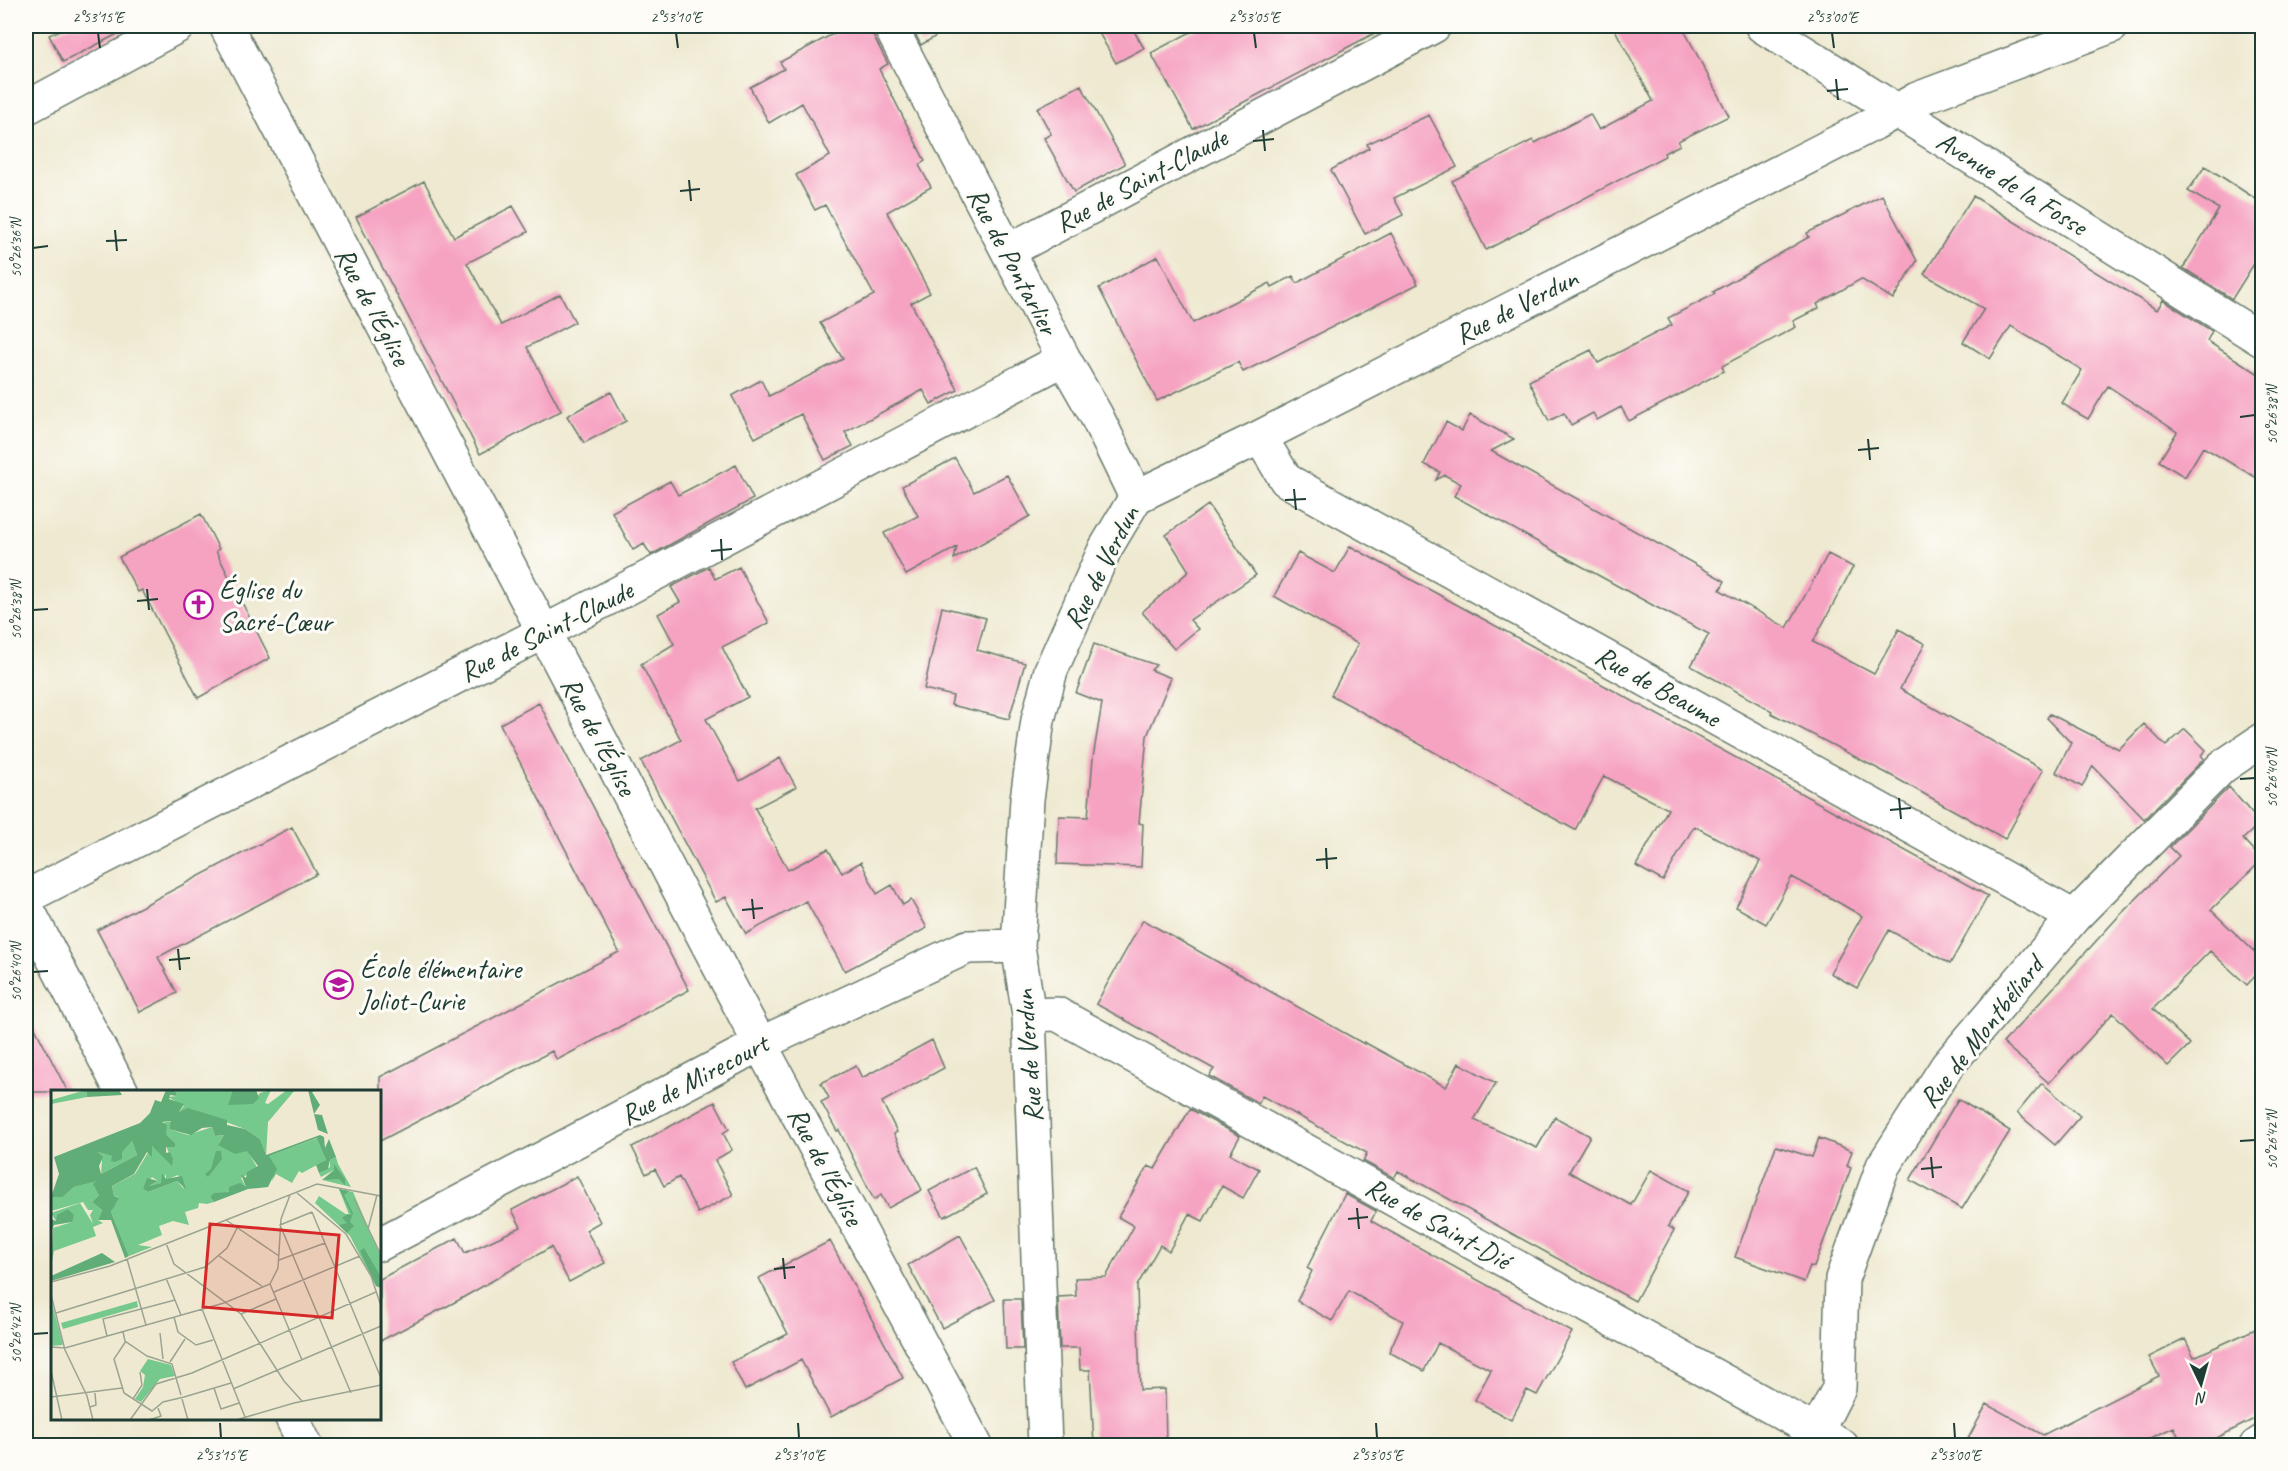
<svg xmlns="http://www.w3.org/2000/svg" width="2288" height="1471" viewBox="0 0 2288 1471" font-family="Caveat,sans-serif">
	<rect width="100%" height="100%" fill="#fdfcf7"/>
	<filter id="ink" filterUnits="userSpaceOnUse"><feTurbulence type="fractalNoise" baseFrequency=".0167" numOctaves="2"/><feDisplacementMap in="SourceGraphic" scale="12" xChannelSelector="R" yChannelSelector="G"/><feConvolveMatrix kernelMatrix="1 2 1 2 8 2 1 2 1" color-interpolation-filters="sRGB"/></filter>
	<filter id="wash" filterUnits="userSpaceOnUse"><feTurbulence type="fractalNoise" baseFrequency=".008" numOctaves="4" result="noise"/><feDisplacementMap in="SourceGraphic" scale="24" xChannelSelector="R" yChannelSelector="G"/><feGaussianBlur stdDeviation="1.35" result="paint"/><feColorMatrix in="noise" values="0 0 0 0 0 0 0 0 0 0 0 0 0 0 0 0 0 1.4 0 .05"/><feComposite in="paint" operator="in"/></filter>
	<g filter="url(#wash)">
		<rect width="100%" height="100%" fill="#eee9d0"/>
		<g id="blocks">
			<!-- building -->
			<path fill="#f6a3c2" d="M 70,26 L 133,26 L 63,62 L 49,35 Z
				M 848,26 L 871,26 L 873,35 L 888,64 L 879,69 L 925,161 L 919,165 L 931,187 L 887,212 L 930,293 L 911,303 L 958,390 L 931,404 L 923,390 L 845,432 L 853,446 L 825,460 L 801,414 L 755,438 L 732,396 L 761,380 L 769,396 L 843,359 L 820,323 L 874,295 L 825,205 L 815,210 L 796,175 L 830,156 L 802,103 L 769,123 L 750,87 L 784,69 L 780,62 Z
				M 911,26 L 953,26 L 921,45 Z
				M 1095,26 L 1131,26 L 1144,48 L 1116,63 Z
				M 1202,26 L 1388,26 L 1193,129 L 1151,53 Z
				M 1613,26 L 1682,26 L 1729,116 L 1678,141 L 1680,145 L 1664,153 L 1665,156 L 1486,250 L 1452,181 L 1533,140 L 1535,143 L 1590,114 L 1599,130 L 1653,101 Z
				M 1081,85 L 1125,164 L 1074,192 L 1044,138 L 1051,134 L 1037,108 Z
				M 1429,115 L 1457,167 L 1394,198 L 1403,215 L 1365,234 L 1331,170 L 1369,148 L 1367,144 Z
				M 2205,166 L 2262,203 L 2262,251 L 2232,299 L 2183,268 L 2219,209 L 2188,191 Z
				M 424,181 L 454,237 L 513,206 L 528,232 L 467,263 L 501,325 L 560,294 L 575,322 L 527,347 L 561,411 L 480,454 L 356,217 Z
				M 1882,195 L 1917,261 L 1893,299 L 1861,279 L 1817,304 L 1819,308 L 1793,321 L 1796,327 L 1722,366 L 1724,371 L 1629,421 L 1621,407 L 1597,420 L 1593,413 L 1571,425 L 1564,413 L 1549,421 L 1529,381 L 1591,350 L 1598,363 L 1672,325 L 1668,318 L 1715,294 L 1713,292 L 1809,237 L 1807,233 Z
				M 1973,196 L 2157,310 L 2163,300 L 2212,331 L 2207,341 L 2262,376 L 2262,481 L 2203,447 L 2185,477 L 2159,461 L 2177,432 L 2108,386 L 2088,419 L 2074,411 L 2062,403 L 2082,370 L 2011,326 L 1990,359 L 1963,342 L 1984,309 L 1924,274 Z
				M 1391,233 L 1418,284 L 1243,372 L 1238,362 L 1157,401 L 1099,288 L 1158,256 L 1193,323 L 1270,283 L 1272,287 L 1293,276 L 1297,283 Z
				M 611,392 L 626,421 L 584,443 L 567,416 Z
				M 1470,415 L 1514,439 L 1491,451 L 1725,581 L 1720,590 L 1787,628 L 1828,554 L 1853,567 L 1813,642 L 1874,674 L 1899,629 L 1925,644 L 1900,689 L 2043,770 L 2005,839 L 1892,776 L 1771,713 L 1772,711 L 1691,666 L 1709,634 L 1656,607 L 1454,496 L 1461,484 L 1445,475 L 1436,480 L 1440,472 L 1424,464 L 1446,422 L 1462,431 Z
				M 955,458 L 974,492 L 1007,475 L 1030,516 L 954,559 L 957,547 L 906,575 L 884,533 L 918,516 L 902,486 Z
				M 736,465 L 753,499 L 651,555 L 644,544 L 633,550 L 612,512 L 670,481 L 678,495 Z
				M 1208,505 L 1256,575 L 1190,620 L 1198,629 L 1174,649 L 1142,612 L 1189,571 L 1166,535 Z
				M 201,514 L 219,549 L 216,551 L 270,658 L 198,698 L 142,590 L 138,592 L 119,557 Z
				M 1350,546 L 1988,896 L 1950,964 L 1889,930 L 1857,988 L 1830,973 L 1862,916 L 1829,897 L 1792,877 L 1766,924 L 1736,907 L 1760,861 L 1694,826 L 1663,881 L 1636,866 L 1668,809 L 1635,792 L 1604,776 L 1575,830 L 1331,695 L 1358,644 L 1274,596 L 1298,553 L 1335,573 Z
				M 709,567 L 715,579 L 739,567 L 769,623 L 722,647 L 748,697 L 706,719 L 740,781 L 780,758 L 796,787 L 755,808 L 788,870 L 828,849 L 842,873 L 861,862 L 877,894 L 892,885 L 903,905 L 911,900 L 927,928 L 845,971 L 806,901 L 746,934 L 726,897 L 716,902 L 641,761 L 681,740 L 641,664 L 674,644 L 658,614 L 680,602 L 671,587 Z
				M 942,607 L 986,618 L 977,650 L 1025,663 L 1009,719 L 951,705 L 953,696 L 924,689 Z
				M 1094,644 L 1156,665 L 1151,670 L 1171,678 L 1147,736 L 1139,823 L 1143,824 L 1141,867 L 1057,864 L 1059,816 L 1088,817 L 1093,758 L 1102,703 L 1076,693 Z
				M 539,703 L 689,990 L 557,1060 L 552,1051 L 380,1141 L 380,1077 L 619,952 L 500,724 Z
				M 2050,714 L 2119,749 L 2144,724 L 2166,746 L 2185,729 L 2206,750 L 2201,755 L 2204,759 L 2144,819 L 2093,766 L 2082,787 L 2056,772 L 2071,743 L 2047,718 Z
				M 2229,787 L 2260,823 L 2243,839 L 2262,860 L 2211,910 L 2262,959 L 2262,968 L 2247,985 L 2210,951 L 2153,1009 L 2190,1044 L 2168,1066 L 2113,1013 L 2049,1083 L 2003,1043 L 2118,917 L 2179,856 L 2170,847 Z
				M 292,827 L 317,874 L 158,957 L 177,993 L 140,1012 L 97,930 Z
				M 1143,920 L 1364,1044 L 1364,1042 L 1446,1087 L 1459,1063 L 1496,1083 L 1474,1120 L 1537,1148 L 1555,1117 L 1590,1136 L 1569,1172 L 1631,1205 L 1651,1170 L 1689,1191 L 1668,1226 L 1674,1230 L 1635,1301 L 1398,1171 L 1394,1178 L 1363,1161 L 1367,1153 L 1262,1096 L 1258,1103 L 1209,1076 L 1214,1069 L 1096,1004 Z
				M 26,1011 L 68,1092 L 26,1092 Z
				M 932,1040 L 944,1068 L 882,1102 L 897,1132 L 894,1134 L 922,1190 L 888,1208 L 881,1195 L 874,1200 L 839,1130 L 837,1131 L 821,1102 L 829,1098 L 821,1083 L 856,1066 L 862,1078 Z
				M 2042,1083 L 2080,1116 L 2055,1145 L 2017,1113 Z
				M 1958,1099 L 2010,1131 L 1962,1209 L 1910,1180 Z
				M 715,1102 L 729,1129 L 723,1133 L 732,1150 L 715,1160 L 733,1195 L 698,1213 L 679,1177 L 664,1186 L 655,1169 L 646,1174 L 632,1147 Z
				M 1190,1109 L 1240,1136 L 1230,1154 L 1259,1169 L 1243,1198 L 1222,1186 L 1203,1221 L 1189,1214 L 1169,1251 L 1160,1245 L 1137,1286 L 1140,1390 L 1165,1389 L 1166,1446 L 1094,1446 L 1090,1370 L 1080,1370 L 1079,1348 L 1060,1348 L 1058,1297 L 1076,1296 L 1075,1278 L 1106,1277 L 1134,1226 L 1118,1217 L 1148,1166 L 1155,1169 Z
				M 1819,1138 L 1852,1151 L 1847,1166 L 1851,1168 L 1814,1267 L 1810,1266 L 1804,1282 L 1735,1257 L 1776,1146 L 1812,1157 Z
				M 974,1167 L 987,1194 L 944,1217 L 929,1191 Z
				M 577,1176 L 600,1222 L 586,1230 L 605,1263 L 569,1282 L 551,1247 L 457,1301 L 380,1341 L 380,1279 L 457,1238 L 465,1253 L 521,1227 L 512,1210 Z
				M 1345,1194 L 1376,1211 L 1371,1221 L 1572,1332 L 1537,1395 L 1527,1390 L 1511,1420 L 1475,1400 L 1491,1370 L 1438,1343 L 1424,1371 L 1389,1352 L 1403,1321 L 1349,1291 L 1332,1321 L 1297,1301 L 1312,1271 L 1307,1268 Z
				M 960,1235 L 995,1300 L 942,1328 L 908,1265 Z
				M 830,1241 L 903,1378 L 831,1417 L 801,1360 L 745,1390 L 731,1362 L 788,1334 L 759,1278 Z
				M 1004,1299 L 1021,1299 L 1023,1349 L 1006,1349 Z
				M 2262,1326 L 2262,1415 L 2201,1446 L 2183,1446 L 2174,1427 L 2134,1446 L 1964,1446 L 1987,1404 L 2043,1435 L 2159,1376 L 2149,1357 L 2185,1339 L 2194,1357 Z"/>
		</g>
	</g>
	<g filter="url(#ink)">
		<use href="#blocks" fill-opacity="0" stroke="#67796b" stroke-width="1.5"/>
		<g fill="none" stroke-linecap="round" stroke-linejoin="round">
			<defs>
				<path id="street" d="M 226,26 L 760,1044 L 976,1446
					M 890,26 L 1064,359 L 1096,415 L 1136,497
					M 1762,26 L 2262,340
					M 26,108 L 178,26
					M 1008,251 L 1434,26
					M 1260,437 L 1286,480 L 2074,917
					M 26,897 L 544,632 L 1064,359
					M 26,906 L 122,1092
					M 1029,1015 L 1057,1014 L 1842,1446
					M 380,1244 L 760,1044 L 967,947 L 1018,946
					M 292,1418 L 306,1446
					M 1817,1431 L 1839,1388 L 1842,1279 L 1883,1166 L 1947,1066 L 2074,917 L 2222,767 L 2262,740
					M 1045,1446 L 1029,1015 L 1018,946 L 1027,799 L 1038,720 L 1051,670 L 1105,549 L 1136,497 L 1260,437 L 1875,123 L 1917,99 L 2112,26"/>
				<path id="secondary" d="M 2256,1446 L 2262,1442"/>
			</defs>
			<!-- street casing -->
			<use href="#street" stroke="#67796b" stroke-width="36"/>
			<!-- secondary casing -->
			<use href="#secondary" stroke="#67796b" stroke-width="36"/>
			<!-- street -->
			<use href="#street" stroke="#fff" stroke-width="33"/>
			<!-- secondary -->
			<use href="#secondary" stroke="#fff" stroke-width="33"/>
		</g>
	</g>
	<!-- ticks -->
	<path fill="none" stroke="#1f3d34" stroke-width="2" d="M 98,33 L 100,48M 676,33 L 678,48M 1254,33 L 1256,48M 1832,33 L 1834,48M 1836,79 L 1838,100M 1827,91 L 1848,89M 1263,130 L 1265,151M 1253,141 L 1274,139M 689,180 L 691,201M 680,191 L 700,189M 115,230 L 117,251M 106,241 L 127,240M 33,248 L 48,246M 2240,417 L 2255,415M 1868,439 L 1870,460M 1858,450 L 1879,448M 1294,489 L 1296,510M 1285,500 L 1306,499M 721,539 L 722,560M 711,551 L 732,549M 147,589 L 149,610M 137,601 L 158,599M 33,610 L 48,609M 2240,779 L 2255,778M 1899,798 L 1901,819M 1890,810 L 1911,808M 1326,848 L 1327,869M 1316,860 L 1337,858M 752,899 L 754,919M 742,910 L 763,908M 178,949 L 180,970M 169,960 L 190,958M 33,972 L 48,971M 2240,1141 L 2255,1140M 1931,1157 L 1933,1178M 1921,1169 L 1942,1167M 1357,1208 L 1359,1229M 1348,1219 L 1368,1217M 783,1258 L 785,1279M 774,1269 L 795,1267M 33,1334 L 48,1333M 220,1423 L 221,1438M 798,1423 L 799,1438M 1376,1423 L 1377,1438M 1954,1423 L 1955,1438"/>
	<!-- icons -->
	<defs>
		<symbol id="church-ring" viewBox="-11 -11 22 22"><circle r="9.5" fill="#fdfcf7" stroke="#b5179e" stroke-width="1.5"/><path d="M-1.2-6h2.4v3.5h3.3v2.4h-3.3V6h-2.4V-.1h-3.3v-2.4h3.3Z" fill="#b5179e"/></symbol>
		<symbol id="school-ring" viewBox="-11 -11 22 22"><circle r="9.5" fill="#fdfcf7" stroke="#b5179e" stroke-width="1.5"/><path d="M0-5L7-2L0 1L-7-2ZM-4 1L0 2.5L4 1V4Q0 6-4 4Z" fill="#b5179e"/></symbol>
	</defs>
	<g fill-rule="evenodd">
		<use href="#church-ring" x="182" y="588" width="33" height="33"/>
		<use href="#school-ring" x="322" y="968" width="33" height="33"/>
	</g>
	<g text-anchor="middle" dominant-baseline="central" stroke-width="6" stroke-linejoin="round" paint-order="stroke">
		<!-- street labels -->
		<g font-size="28" fill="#1f3d34" stroke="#fdfcf7">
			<text transform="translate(1141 180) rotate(-28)">Rue de Saint-Claude</text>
			<text transform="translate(2012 183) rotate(32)">Avenue de la Fosse</text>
			<text transform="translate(1013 261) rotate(62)">Rue de Pontarlier</text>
			<text transform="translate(373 306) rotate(62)">Rue de l'Église</text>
			<text transform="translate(1516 306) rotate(-27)">Rue de Verdun</text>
			<text transform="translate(1101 567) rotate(-63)">Rue de Verdun</text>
			<text transform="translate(546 631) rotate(-27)">Rue de Saint-Claude</text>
			<text transform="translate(1658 686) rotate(29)">Rue de Beaume</text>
			<text transform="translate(599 736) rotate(62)">Rue de l'Église</text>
			<text transform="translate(1981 1032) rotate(-52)">Rue de Montbéliard</text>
			<text transform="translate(1028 1056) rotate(-94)">Rue de Verdun</text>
			<text transform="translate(694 1079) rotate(-28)">Rue de Mirecourt</text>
			<text transform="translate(826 1166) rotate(62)">Rue de l'Église</text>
			<text transform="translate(1438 1223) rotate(29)">Rue de Saint-Dié</text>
		</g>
		<!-- poi labels -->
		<g font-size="28" fill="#1f3d34" stroke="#fdfcf7" text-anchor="start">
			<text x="219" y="589">Église du<tspan x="219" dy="32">Sacré-Cœur</tspan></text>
			<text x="360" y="968">École élémentaire<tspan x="360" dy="32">Joliot-Curie</tspan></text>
		</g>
	</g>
	<!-- overview -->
	<g transform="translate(51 1090)">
		<rect width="330" height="330" fill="#eee9d0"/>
		<path d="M 35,0 L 36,7 L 0,14 L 0,10 ZM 124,0 L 182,0 L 182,13 L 201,14 L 209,3 L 220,0 L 214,13 L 217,14 L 236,0 L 244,0 L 217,32 L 215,66 L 209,49 L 194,39 L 140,19 L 128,22 L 133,16 L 117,7 L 126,6 ZM 121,31 L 118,39 L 137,45 L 161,37 L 164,46 L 173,45 L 168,53 L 197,61 L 207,79 L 190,88 L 195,97 L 159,107 L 163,112 L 156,114 L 148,113 L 147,118 L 134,122 L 138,135 L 122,131 L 108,136 L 111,145 L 87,155 L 101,157 L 78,166 L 60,122 L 67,107 L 63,106 L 61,96 L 84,84 L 101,56 L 120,68 L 115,56 L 124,53 L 115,44 L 111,33 ZM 115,84 L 115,90 L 127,85 L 133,99 L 126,91 L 97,102 L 92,99 L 101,87 L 107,91 L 97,97 L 110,93 ZM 267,48 L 275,70 L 251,83 L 248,81 L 241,93 L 225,84 L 221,91 L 223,81 L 217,66 ZM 81,51 L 86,65 L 50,84 L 51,71 L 47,62 L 62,66 ZM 285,67 L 287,74 L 300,97 L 271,90 L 291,87 L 283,80 L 270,87 L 268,83 L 279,77 L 279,70 ZM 45,90 L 48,105 L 41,112 L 51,120 L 47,130 L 52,133 L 42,137 L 45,146 L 3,161 L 0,176 L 2,138 L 21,132 L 17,119 L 5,131 L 0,123 L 29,113 L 42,134 L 39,125 L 42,120 L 37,120 L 32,112 L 0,121 L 0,107 L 12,107 L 23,97 ZM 288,99 L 302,102 L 330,167 L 330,198 L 325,196 L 299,146 L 264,113 L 268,106 L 299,127 ZM 0,210 L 12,254 L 11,255 L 0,256 ZM 86,211 L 87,217 L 12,239 L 10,233 ZM 97,269 L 120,275 L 124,286 L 109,289 L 90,312 L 84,309 L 92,297 L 94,285 L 89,281 Z" fill="#76c98c" fill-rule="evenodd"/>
		<path d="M 35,0 L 68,0 L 71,5 L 36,7 ZM 115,0 L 124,0 L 126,6 L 119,5 L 118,9 L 133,14 L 128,22 L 137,18 L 176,30 L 176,35 L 194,39 L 209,49 L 215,65 L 269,45 L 273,47 L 274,58 L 278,49 L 285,67 L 279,70 L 277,79 L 268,83 L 265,75 L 275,70 L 266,48 L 218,66 L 226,79 L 217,97 L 197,99 L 163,112 L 159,107 L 163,103 L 178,102 L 178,97 L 189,93 L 195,97 L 190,84 L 195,88 L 196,82 L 207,76 L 196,61 L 184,64 L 167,55 L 173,45 L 164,46 L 161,37 L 151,38 L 140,45 L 118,39 L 120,31 L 111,32 L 116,35 L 115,44 L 124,53 L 124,57 L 115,57 L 115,63 L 119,62 L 122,69 L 121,76 L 101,56 L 101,67 L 96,62 L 83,84 L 61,96 L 63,106 L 68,108 L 60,122 L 78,166 L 74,168 L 60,130 L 47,130 L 51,120 L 41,112 L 48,105 L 42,94 L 45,91 L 23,97 L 12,107 L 0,107 L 8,84 L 3,67 L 89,33 L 99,23 L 104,10 L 110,12 ZM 81,51 L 86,65 L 50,84 L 48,76 L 52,67 L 47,62 L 61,66 L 60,71 L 64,72 L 71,69 L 71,62 ZM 182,0 L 205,0 L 208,8 L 202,14 L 177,15 ZM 257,0 L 266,0 L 261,2 L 269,15 L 263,24 L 271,25 L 277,44 L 267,40 ZM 165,61 L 170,61 L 171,69 L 157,87 L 154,84 L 160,79 ZM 283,74 L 294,89 L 294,95 L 288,89 L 271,90 L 283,80 ZM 111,83 L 115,89 L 131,86 L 135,99 L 126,91 L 97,102 L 92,99 L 96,88 L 107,91 L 98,96 L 110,93 ZM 288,99 L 298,101 L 293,105 L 302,123 L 299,132 L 303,136 L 296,143 L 288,135 L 296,133 L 291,128 L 296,124 L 301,125 ZM 17,119 L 23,125 L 21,132 L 3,135 L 0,142 L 0,129 L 5,131 L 6,125 ZM 313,158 L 330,187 L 330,198 L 325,196 L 309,161 ZM 51,163 L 64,172 L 0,191 L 0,186 Z" fill="#60ad78" fill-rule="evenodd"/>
		<path fill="none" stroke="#9ba492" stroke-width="1.5" d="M 246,103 L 295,144 L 320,186 L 330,216M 303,109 L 330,165M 261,122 L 229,135 L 300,303M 261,122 L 330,288M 175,130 L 228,166M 317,139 L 326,105M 115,153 L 123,174 L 190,224 L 233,291 L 251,311M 168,166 L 212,197M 76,169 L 95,235M 228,170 L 274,153M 115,188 L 130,225M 0,192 L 59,176 L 266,94 L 330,106M 219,194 L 251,270M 223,202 L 309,166M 0,205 L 14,260 L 36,306 L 42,330M 151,219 L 194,327M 5,223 L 154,177 L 176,158 L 186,138M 190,224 L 225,209M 123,227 L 127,242 L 145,255 L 162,250M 72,242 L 74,251 L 96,266 L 121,274 L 130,305M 109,243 L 112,269M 56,246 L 52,229 L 124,210M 75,251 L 63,269 L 73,303 L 101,321 L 112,312 L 133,307 L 129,308M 0,257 L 14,258 L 173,213 L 219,194 L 227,178 L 230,129 L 239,105M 119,272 L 134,249M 0,281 L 11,330M 163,298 L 170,319 L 188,313M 182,299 L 330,236M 0,307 L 71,298M 133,307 L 180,293M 82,309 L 91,295 L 89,282M 131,309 L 137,330M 39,317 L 45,315 L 44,303M 79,330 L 105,294 L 141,283 L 325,202M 98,330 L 110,326 L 107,318M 185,330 L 243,313 L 330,295"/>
		<path fill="#d62828" fill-opacity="0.15" stroke="#d62828" stroke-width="3" d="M 159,134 L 288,145 L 281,228 L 152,217 Z"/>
		<rect width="330" height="330" fill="none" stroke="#1f3d34" stroke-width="3"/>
	</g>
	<!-- margin -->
	<rect width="2288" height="1471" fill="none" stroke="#fdfcf7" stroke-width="66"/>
	<!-- north arrow -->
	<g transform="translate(2201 1384) rotate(175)" stroke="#fdfcf7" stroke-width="4.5" paint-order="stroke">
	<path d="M0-4.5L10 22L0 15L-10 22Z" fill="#1f3d34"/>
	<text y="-9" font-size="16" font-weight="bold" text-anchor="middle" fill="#1f3d34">N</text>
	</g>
	<rect x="33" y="33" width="2222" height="1405" fill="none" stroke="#1f3d34" stroke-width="2"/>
	<g font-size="15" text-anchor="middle" fill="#1f3d34">
		<text x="98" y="22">2°53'15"E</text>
		<text x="676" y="22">2°53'10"E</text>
		<text x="1254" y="22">2°53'05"E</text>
		<text x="1832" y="22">2°53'00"E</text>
		<text transform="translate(16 248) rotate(-90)" y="5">50°26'36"N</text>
		<text transform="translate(2272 415) rotate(-90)" y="5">50°26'38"N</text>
		<text transform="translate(16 610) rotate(-90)" y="5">50°26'38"N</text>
		<text transform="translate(2272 778) rotate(-90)" y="5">50°26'40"N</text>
		<text transform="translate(16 972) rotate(-90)" y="5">50°26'40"N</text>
		<text transform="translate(2272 1140) rotate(-90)" y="5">50°26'42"N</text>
		<text transform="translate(16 1334) rotate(-90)" y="5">50°26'42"N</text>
		<text x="221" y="1460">2°53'15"E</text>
		<text x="799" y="1460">2°53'10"E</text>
		<text x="1377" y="1460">2°53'05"E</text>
		<text x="1955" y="1460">2°53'00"E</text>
	</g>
</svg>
